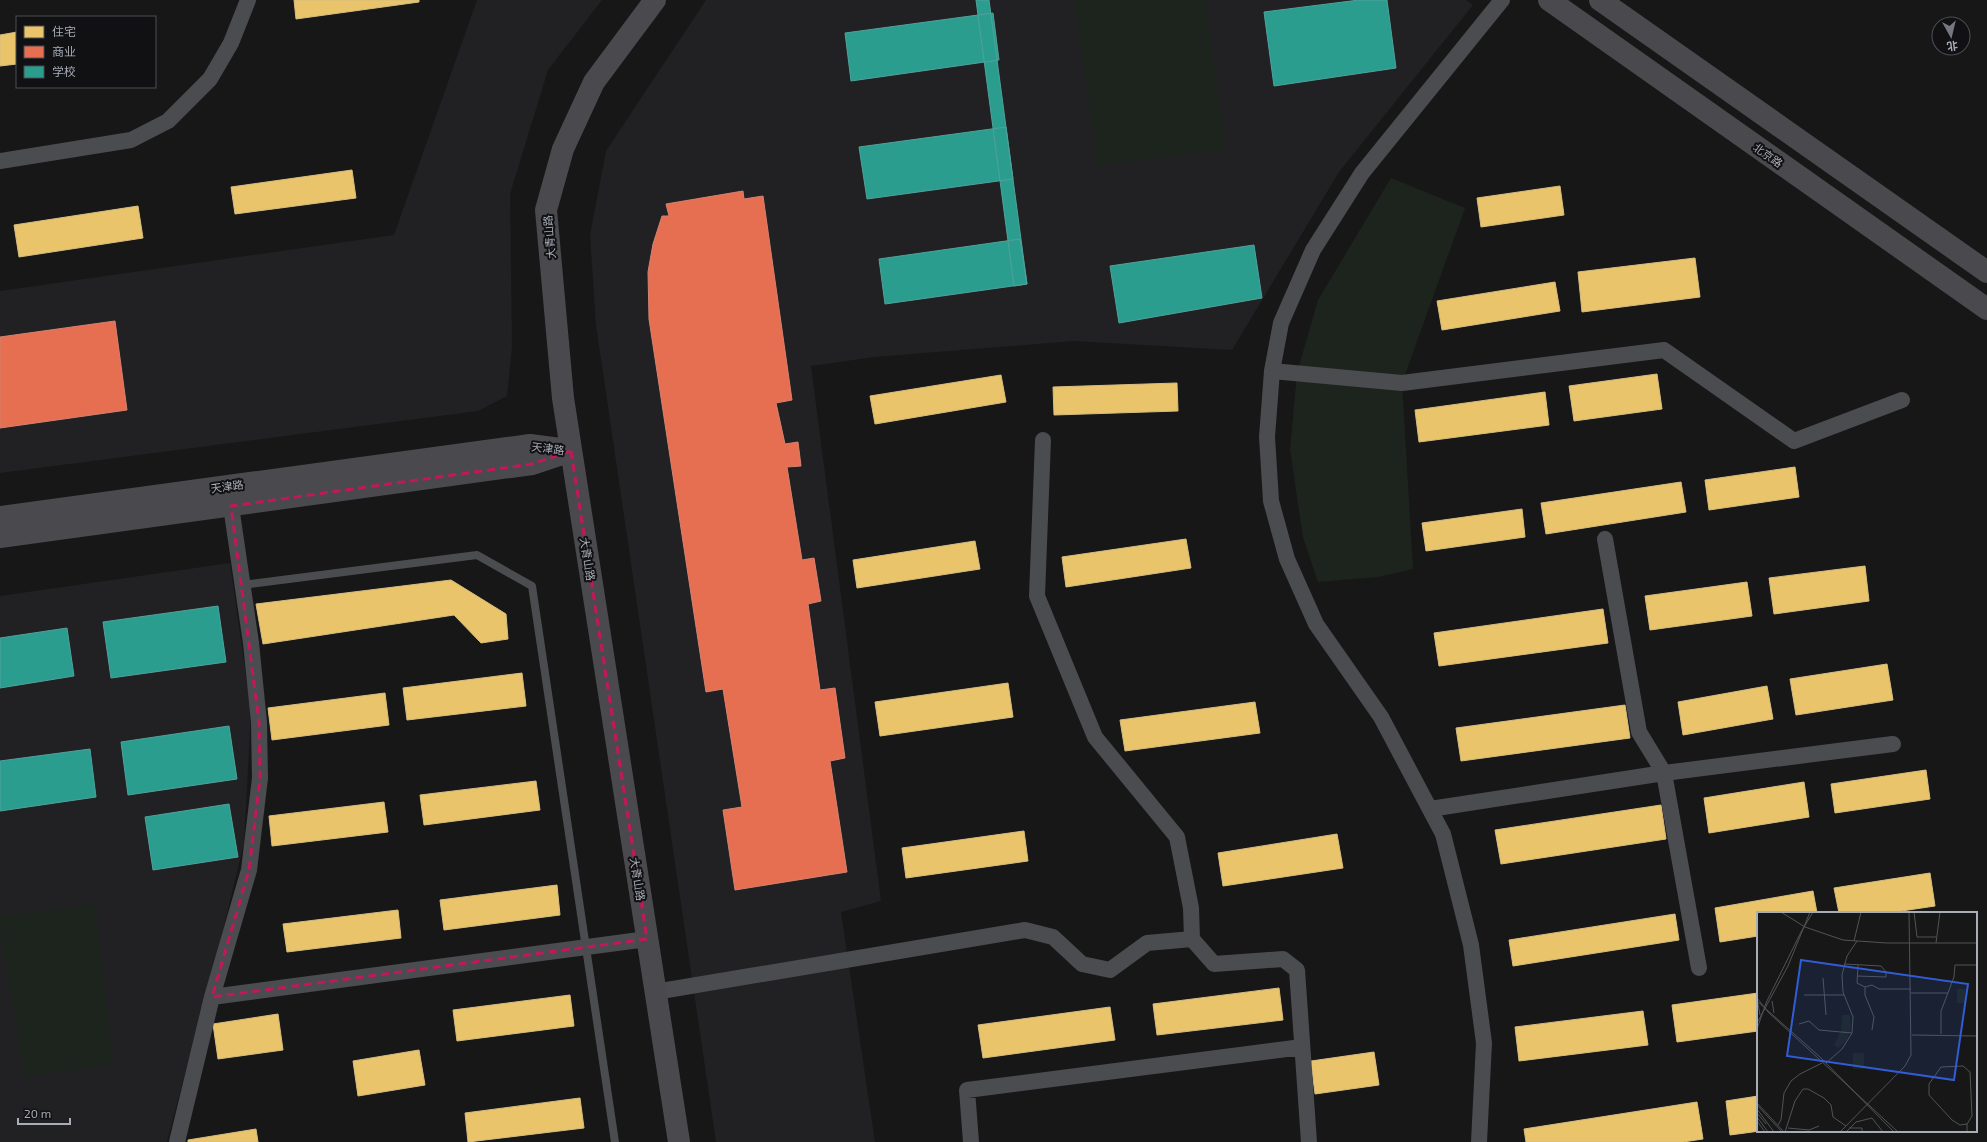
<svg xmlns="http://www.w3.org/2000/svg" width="1987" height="1142" viewBox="0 0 1987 1142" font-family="'Exo 2','Noto Sans SC',sans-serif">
	<rect width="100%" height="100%" fill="#171717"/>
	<!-- built -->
	<path fill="#212123" d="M 477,0 L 602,0 L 548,70 L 510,194 L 512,347 L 507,396 L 478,411 L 0,473 L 0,291 L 394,235 Z
		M 706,0 L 1466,0 L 1473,5 L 1339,172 L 1232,350 L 1074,341 L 874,357 L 811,366 L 881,901 L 841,912 L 875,1142 L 716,1142 L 596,325 L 590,235 L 606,151 Z
		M 230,563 L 251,711 L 244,843 L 223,930 L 167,1142 L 0,1142 L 0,596 Z"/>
	<!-- green -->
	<path fill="#1d241e" d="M 1074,0 L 1205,0 L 1226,149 L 1098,166 Z
		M 1391,178 L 1465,208 L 1402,383 L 1413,569 L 1378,577 L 1318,582 L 1303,537 L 1290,450 L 1297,373 L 1318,300 Z
		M 95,904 L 114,1064 L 25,1077 L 0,933 L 0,916 Z"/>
	<!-- homes -->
	<path fill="#e9c46a" stroke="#d6bd81" d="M 294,0 L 419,0 L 419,2 L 296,19 Z
		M 17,32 L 17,64 L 0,66 L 0,35 Z
		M 352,170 L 356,198 L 235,214 L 231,187 Z
		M 1560,186 L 1564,215 L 1481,227 L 1477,198 Z
		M 138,206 L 143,238 L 19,257 L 14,225 Z
		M 1695,258 L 1700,297 L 1582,312 L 1578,272 Z
		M 1555,282 L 1560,311 L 1442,330 L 1437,301 Z
		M 1657,374 L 1662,409 L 1574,421 L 1569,386 Z
		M 1001,375 L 1006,402 L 875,424 L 870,396 Z
		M 1177,383 L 1178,411 L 1054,415 L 1053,387 Z
		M 1545,392 L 1549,425 L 1419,442 L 1415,410 Z
		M 1795,467 L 1799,497 L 1709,510 L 1705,480 Z
		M 1681,482 L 1686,512 L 1546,534 L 1541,503 Z
		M 1522,509 L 1525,537 L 1426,551 L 1422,523 Z
		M 1186,539 L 1191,568 L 1066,587 L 1062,557 Z
		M 975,541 L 980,569 L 857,588 L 853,560 Z
		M 1865,566 L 1869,601 L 1774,614 L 1769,578 Z
		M 451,580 L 506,614 L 508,639 L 481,643 L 454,615 L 263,644 L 256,604 Z
		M 1747,582 L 1752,616 L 1650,630 L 1645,596 Z
		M 1603,609 L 1608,643 L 1439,666 L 1434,633 Z
		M 1887,664 L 1893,700 L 1796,715 L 1790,679 Z
		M 522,673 L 526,706 L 407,720 L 403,688 Z
		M 1008,683 L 1013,717 L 880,736 L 875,702 Z
		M 1767,686 L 1773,719 L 1683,735 L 1678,702 Z
		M 385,693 L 389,725 L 272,740 L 268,708 Z
		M 1255,702 L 1260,733 L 1125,751 L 1120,720 Z
		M 1625,705 L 1630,738 L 1461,761 L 1456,728 Z
		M 1926,770 L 1930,799 L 1835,813 L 1831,784 Z
		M 536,781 L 540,810 L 424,825 L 420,795 Z
		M 1804,782 L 1809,817 L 1709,833 L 1704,798 Z
		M 384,802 L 388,832 L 272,846 L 269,816 Z
		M 1661,805 L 1666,839 L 1501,864 L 1495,830 Z
		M 1024,831 L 1028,861 L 906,878 L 902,848 Z
		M 1337,834 L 1343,868 L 1223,886 L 1218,853 Z
		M 1930,873 L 1935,906 L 1888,913 L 1839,913 L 1834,888 Z
		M 557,885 L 560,915 L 444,930 L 440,900 Z
		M 1813,891 L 1817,913 L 1758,913 L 1758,936 L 1720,942 L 1715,908 Z
		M 398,910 L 401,938 L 287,952 L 283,924 Z
		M 1675,914 L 1679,940 L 1513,966 L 1509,940 Z
		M 1279,988 L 1283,1020 L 1157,1035 L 1153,1004 Z
		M 1758,993 L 1758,1031 L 1677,1042 L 1672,1005 Z
		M 570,995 L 574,1026 L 457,1041 L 453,1010 Z
		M 1110,1007 L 1115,1040 L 983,1058 L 978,1025 Z
		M 1643,1011 L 1648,1045 L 1519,1061 L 1515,1027 Z
		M 278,1014 L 283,1050 L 218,1059 L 213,1024 Z
		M 419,1050 L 425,1085 L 358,1096 L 353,1061 Z
		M 1374,1052 L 1379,1085 L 1315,1094 L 1311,1061 Z
		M 1758,1096 L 1758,1131 L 1760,1131 L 1730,1135 L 1726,1101 Z
		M 580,1098 L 584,1128 L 468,1142 L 465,1113 Z
		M 1697,1102 L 1703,1139 L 1683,1142 L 1526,1142 L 1524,1129 Z
		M 256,1129 L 258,1142 L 188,1142 L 188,1140 Z"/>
	<!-- shops -->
	<path fill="#e76f51" stroke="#d48270" d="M 743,191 L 744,199 L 763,196 L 792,400 L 776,403 L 785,444 L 798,442 L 801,466 L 787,467 L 802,560 L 814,558 L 821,601 L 808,604 L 820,690 L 835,688 L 845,758 L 830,761 L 847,872 L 735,890 L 723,810 L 742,807 L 723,689 L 706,692 L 649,319 L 648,272 L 653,244 L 662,216 L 669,216 L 666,204 Z
		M 115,321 L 127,410 L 0,428 L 0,337 Z"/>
	<!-- schools -->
	<path fill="#2a9d8f" stroke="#50a29b" d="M 976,0 L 989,0 L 1027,284 L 1014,286 Z
		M 1359,0 L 1387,0 L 1396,68 L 1274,86 L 1264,12 Z
		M 993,13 L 999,60 L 851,81 L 845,33 Z
		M 1006,127 L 1013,179 L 867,199 L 859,147 Z
		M 1020,239 L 1027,284 L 885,304 L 879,259 Z
		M 1254,245 L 1262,298 L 1119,323 L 1110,266 Z
		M 218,606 L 226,662 L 111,678 L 103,622 Z
		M 67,628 L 74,676 L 0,688 L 0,638 Z
		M 229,726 L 237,779 L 128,795 L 121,742 Z
		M 90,749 L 96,797 L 0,811 L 0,761 Z
		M 229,804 L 238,857 L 153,870 L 145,817 Z"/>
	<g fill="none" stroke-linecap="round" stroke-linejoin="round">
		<!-- lane -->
		<path stroke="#4b4c50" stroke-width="8" d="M 242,585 L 477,555 L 532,586 L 615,1142"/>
		<!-- street -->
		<path stroke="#4b4c50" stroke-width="16" d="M 0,161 L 131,140 L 168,121 L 210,79 L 231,43 L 248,0
			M 1272,371 L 1402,383 L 1664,350 L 1794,441 L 1902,400
			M 1043,440 L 1037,596 L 1095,737 L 1177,837 L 1191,908 L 1192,939 L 1214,964 L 1283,959 L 1297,970 L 1309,1142
			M 1605,539 L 1639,732 L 1664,773 L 1699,968
			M 1430,809 L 1664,773 L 1893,744
			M 655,992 L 1025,930 L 1053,937 L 1082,964 L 1110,970 L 1147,943 L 1192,939
			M 212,997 L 647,939
			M 177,1142 L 212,997 L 249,870 L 260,778 L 259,722 L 251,643 L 231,506
			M 971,1142 L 967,1090 L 1302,1047
			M 1479,1142 L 1484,1043 L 1471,945 L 1443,834 L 1381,717 L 1316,624 L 1287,559 L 1271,501 L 1267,437 L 1272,371 L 1281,323 L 1313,250 L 1362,173 L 1502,0"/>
		<!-- secondary -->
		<path stroke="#4a4a4e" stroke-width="22" d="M 655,0 L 594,82 L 563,149 L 546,210 L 563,398 L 679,1142
			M 1549,0 L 1987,309
			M 1600,0 L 1987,272
			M 0,517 L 530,445 L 568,450
			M 0,537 L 532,464 L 571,451"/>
	</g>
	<!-- marked area -->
	<path fill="none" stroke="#c2185b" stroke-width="3" stroke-dasharray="8 5" stroke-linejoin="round" d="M 571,451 L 647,939 L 212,997 L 249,870 L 260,778 L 259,722 L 231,506 L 532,464 Z"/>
	<g text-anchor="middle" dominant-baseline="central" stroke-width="4" stroke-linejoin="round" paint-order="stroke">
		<!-- street labels -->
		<g font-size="11" fill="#a8adb8" stroke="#111113">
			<text transform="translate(1768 155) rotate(35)">北京路</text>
			<text transform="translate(549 237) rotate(-95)">大青山路</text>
			<text transform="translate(548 448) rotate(7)">天津路</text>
			<text transform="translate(227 486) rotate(-8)">天津路</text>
			<text transform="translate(588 559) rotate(81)">大青山路</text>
			<text transform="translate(638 879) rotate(81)">大青山路</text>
		</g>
	</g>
	<!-- overview -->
	<g transform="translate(1757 912)">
		<rect width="220" height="220" fill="#171717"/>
		<path d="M 200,77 L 208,77 L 208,91 L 200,91 ZM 85,103 L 93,103 L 94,115 L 90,127 L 82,136 L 77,133 L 84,119 ZM 96,141 L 107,141 L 107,157 L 96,157 Z" fill="#1d241e"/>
		<path fill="none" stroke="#515357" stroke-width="1" d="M 24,0 L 48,15 L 86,28 L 130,31 L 220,31M 157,0 L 160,25 L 179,25M 97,29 L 104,0M 179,31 L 183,0M 87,52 L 124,54 L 129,60 L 129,65 L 100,64M 101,53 L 100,71 L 108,75 L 108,83 L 117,105 L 115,118M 66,66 L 69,103M 108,75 L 115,73 L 122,77 L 154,77M 154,81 L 191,81M 47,83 L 87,83M 0,86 L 11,100 L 141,220M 0,89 L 63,145 L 137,220M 15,89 L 17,101M 1,91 L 3,103M 0,111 L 31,54 L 53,0M 42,112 L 52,109 L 62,118 L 95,121M 0,117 L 9,91 L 44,20 L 56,0M 184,122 L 184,99 L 197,65 L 198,53 L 220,53M 155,123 L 220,124M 69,151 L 85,137 L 95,121 L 96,105 L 86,80 L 85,63 L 90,44 L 100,29M 0,191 L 27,220M 0,193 L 25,220M 0,197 L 17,220M 0,201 L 9,212M 0,205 L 11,220M 0,209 L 8,220M 210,212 L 203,213 L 195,208 L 172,183 L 172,172 L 184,155 L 206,154 L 213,160 L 215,204 L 210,212 L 210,220M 21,213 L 24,208 L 27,181 L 34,169 L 43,162 L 65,151M 31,216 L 52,218 L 62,214M 92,216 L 105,216 L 105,220M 28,220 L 38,189 L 46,177 L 51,177 L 67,186 L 74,193 L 76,205 L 89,214M 83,220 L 148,154 L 154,143 L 152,0M 89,220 L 99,210 L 115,206 L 126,220"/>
		<path fill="#325cd3" fill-opacity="0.15" stroke="#325cd3" stroke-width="2" d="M 44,48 L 211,72 L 197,168 L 30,144 Z"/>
		<rect width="220" height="220" fill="none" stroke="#a8adb8" stroke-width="2"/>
	</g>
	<!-- legend -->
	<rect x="16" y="16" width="140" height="72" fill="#111113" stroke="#4d4f55"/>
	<rect x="24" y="26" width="20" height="12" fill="#e9c46a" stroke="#4d4f55"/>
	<text x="52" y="36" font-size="12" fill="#a8adb8">住宅</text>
	<rect x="24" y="46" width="20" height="12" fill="#e76f51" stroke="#4d4f55"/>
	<text x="52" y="56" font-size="12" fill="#a8adb8">商业</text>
	<rect x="24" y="66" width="20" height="12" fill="#2a9d8f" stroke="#4d4f55"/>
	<text x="52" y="76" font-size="12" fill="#a8adb8">学校</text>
	<!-- north arrow -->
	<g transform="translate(1951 36) rotate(172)"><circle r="19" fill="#111113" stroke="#4d4f55"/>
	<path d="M0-3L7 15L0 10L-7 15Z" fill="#757880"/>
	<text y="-6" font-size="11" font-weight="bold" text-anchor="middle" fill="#a8adb8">北</text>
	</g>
	<!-- scale -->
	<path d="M18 1118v6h52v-6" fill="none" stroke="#a8adb8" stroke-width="2"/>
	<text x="24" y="1118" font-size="12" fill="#a8adb8" stroke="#111113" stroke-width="3" paint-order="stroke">20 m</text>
</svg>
